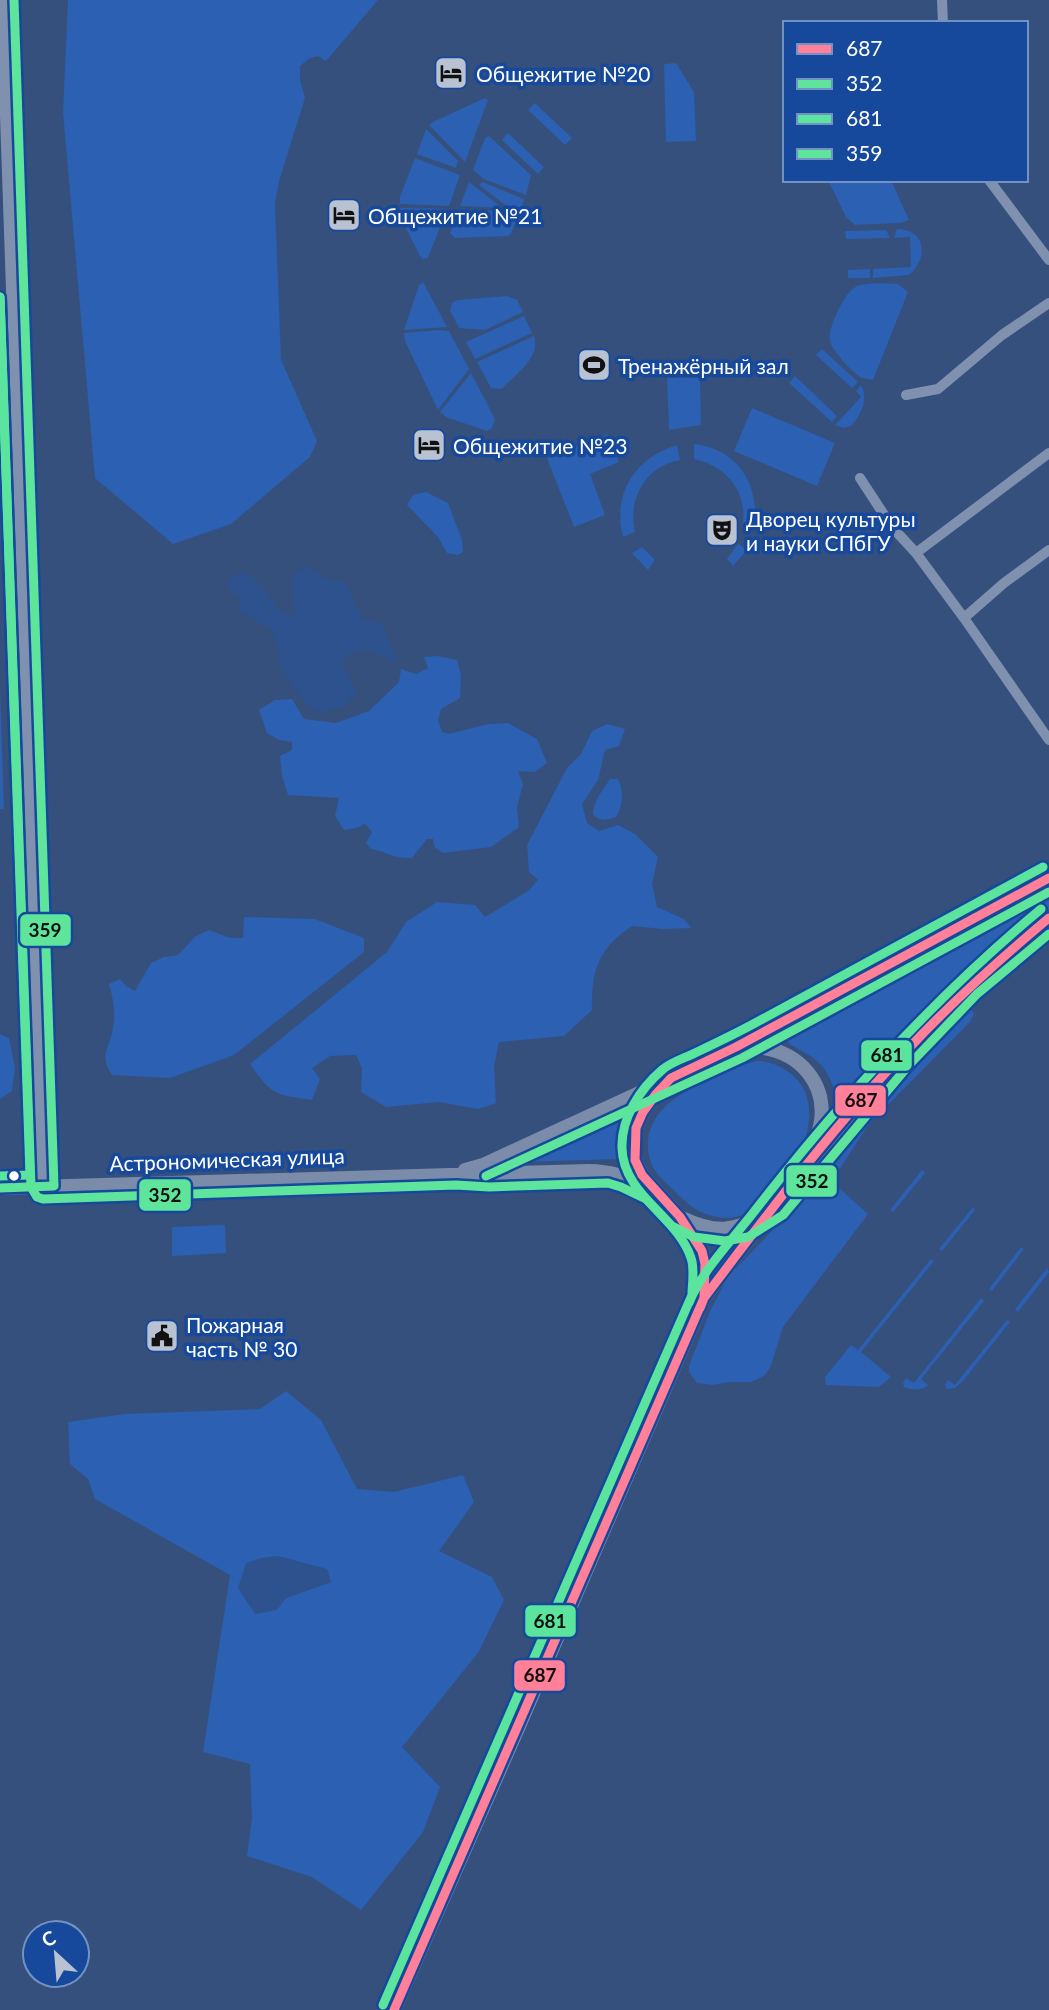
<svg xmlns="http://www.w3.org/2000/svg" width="1049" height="2010" viewBox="0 0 1049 2010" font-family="Lato,sans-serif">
	<rect width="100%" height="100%" fill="#35507d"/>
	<!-- green -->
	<path fill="#2b60b2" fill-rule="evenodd" d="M 68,0 L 378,0 L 326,61 L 318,56 L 310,58 L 300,66 L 300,80 L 305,98 L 279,181 L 275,204 L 281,360 L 317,441 L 310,457 L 231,524 L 173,544 L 95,478 L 63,112 Z
		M 676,63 L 694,92 L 696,141 L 666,142 L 664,64 Z
		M 485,98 L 488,100 L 465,162 L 429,125 L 435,121 Z
		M 535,103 L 572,138 L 565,145 L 528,110 Z
		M 426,129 L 458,161 L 456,168 L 417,154 Z
		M 508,133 L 544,167 L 538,174 L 502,140 Z
		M 489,136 L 531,175 L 526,195 L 484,179 L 473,170 L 485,138 Z
		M 415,158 L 460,175 L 449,206 L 400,204 L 400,197 Z
		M 828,180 L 891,180 L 909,220 L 900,223 L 855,225 L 846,217 Z
		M 469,182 L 501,207 L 501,208 L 460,206 Z
		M 482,182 L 524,199 L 522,207 L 509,208 L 479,185 Z
		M 400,208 L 447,209 L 428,258 L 423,259 L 420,256 L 402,220 Z
		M 459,209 L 498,211 L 517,218 L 511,234 L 508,236 L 455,238 L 450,233 Z
		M 897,229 C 926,229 929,258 909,275 L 873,278 L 873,269 L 911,267 L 910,237 L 894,238 Z
		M 886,230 L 890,238 L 846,239 L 845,231 Z
		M 870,269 L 870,278 L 848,278 L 848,270 Z
		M 423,282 L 447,327 L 404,330 L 419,285 Z
		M 898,284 L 908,292 L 873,380 C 869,379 866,379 862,378 C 854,374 831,350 830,341 C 827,329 844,294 854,288 C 865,281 885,284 898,284 Z
		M 507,296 L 517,300 L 523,312 L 485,330 L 459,328 L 450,310 L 452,303 L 457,300 Z
		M 524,316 L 532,333 L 475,359 L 466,342 Z
		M 440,330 L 449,331 L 469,369 L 438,410 L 405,341 L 404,333 Z
		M 534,336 C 541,358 515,374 502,389 L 491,388 L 477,362 Z
		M 822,349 L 858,382 L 852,388 L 816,355 Z
		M 471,373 L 495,419 L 492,428 L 487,431 L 446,417 L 440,412 Z
		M 795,376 L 837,416 L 832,422 L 789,383 Z
		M 667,378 L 700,378 L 701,425 L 669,430 Z
		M 861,385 C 869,399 861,415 851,426 L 843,428 L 835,425 L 861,397 L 856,391 Z
		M 752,408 L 835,443 L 817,486 L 734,451 Z
		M 608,434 L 619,462 L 590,474 L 605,515 L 574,527 L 547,458 Z
		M 694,444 C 740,449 761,488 754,530 L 742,528 C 749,493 727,466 694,459 Z
		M 677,445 L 680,460 C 644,467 628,499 635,532 L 623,537 C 612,493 635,458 677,445 Z
		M 426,492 L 448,503 L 462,540 L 463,552 L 458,555 L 447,553 L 438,537 L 407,505 L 413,495 Z
		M 738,544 L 747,550 L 733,566 L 727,559 Z
		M 642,547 L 655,560 L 648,570 L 632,553 Z
		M 437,656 L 457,660 L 461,675 L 460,698 L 441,709 L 438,720 L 442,732 L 449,734 L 489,724 L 508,723 L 537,739 L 547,763 L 535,772 L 518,771 L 523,784 L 517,807 L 519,827 L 491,847 L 443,853 L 435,848 L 433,839 L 427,839 L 412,858 C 393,859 388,852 371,849 L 366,843 L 372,832 L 365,824 L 356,828 L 344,830 L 335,816 L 339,798 L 288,795 L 282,776 L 280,756 L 292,750 L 292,742 L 279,740 L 267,733 L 259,710 L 275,700 L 292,699 L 304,719 L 336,723 L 369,711 L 399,682 L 401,669 L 416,674 L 428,668 L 424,657 Z
		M 0,688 L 4,809 L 0,809 Z
		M 607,724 L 625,729 L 619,746 L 605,750 L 598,780 L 582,804 L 587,823 L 599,831 L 618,825 L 635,834 L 658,857 L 652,884 L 657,907 L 684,919 L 691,928 L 663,929 L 632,926 C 599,948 591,970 592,1010 L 564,1036 L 499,1042 L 494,1066 L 496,1103 L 478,1109 L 439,1102 L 386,1107 L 361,1092 L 362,1068 L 356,1055 L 330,1056 L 312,1068 L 320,1079 L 312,1100 C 276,1095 271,1095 250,1064 L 387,952 L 406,922 L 437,902 L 475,905 L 485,917 L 528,891 L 538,880 L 529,872 L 527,845 L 567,768 L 581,754 L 592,731 Z
		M 610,779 L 618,779 C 624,791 623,806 616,817 C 607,820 599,822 593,814 C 595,797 602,792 610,779 Z
		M 1049,886 L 1049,909 L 960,985 L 846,1104 C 831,1092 834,1080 821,1065 C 810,1052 790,1049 781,1034 Z
		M 244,917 L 315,919 L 364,938 L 364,952 L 234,1055 L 170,1078 L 112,1075 C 99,1056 109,1049 113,1028 C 116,1013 113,998 109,984 L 120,979 L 126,986 L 135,991 L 151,963 L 164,957 L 178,955 L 196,936 L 209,930 L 230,938 L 243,938 Z
		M 969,1008 L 974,1013 L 970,1022 L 868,1125 L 837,1173 L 835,1181 L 838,1187 L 868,1214 L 783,1327 L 770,1368 L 764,1376 L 751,1382 L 729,1382 L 713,1385 L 697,1383 L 689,1372 L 689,1366 L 710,1311 L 728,1277 L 784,1218 L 877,1097 L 963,1010 Z
		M 0,1034 L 9,1038 L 15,1068 L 12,1091 L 0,1099 Z
		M 757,1061 C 769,1061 778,1065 787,1071 C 817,1090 813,1129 797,1157 C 790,1169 778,1179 769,1189 C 761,1199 754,1209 742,1215 C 730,1220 718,1218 706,1214 C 690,1209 677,1193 665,1182 C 655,1173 649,1163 648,1149 C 645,1098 708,1082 745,1064 Z
		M 622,1109 L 629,1109 C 631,1122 625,1139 625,1154 L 619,1159 L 519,1162 L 519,1158 Z
		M 922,1170 L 925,1173 L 893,1212 L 890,1210 Z
		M 973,1207 L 975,1210 L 942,1251 L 939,1249 Z
		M 225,1225 L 226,1253 L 172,1256 L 172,1227 Z
		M 1021,1247 L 1024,1249 L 992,1291 L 989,1289 Z
		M 931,1259 L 934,1261 L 861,1352 L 891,1377 L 879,1387 L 826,1385 L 825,1377 L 851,1345 L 858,1350 Z
		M 1047,1268 L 1049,1272 L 1018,1312 L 1015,1309 Z
		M 981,1298 L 984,1301 L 921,1379 L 928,1385 C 922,1391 911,1390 904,1387 L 903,1383 L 906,1378 L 914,1383 Z
		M 1007,1320 L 1010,1322 L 963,1381 L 955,1388 L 947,1389 L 945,1385 L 948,1380 L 955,1385 Z
		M 286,1391 L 321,1420 L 357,1489 L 394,1492 L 463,1475 L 474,1502 L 439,1551 L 492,1577 L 504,1600 L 478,1653 L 402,1747 L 440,1787 L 423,1832 L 361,1910 L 312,1877 L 247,1856 L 252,1818 L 250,1764 L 203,1752 L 230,1575 L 95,1499 L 88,1479 L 70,1464 L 68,1422 L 125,1414 L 260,1409 ZM 327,1569 L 331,1582 L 286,1598 Z"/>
	<!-- water -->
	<path fill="#2e528e" d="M 310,567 L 319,572 L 325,579 L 344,581 L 364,620 L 380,622 L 385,630 L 398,663 L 368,650 L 348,654 L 342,663 L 358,693 L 343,707 L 320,713 L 307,705 L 281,669 L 274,635 L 269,628 L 239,611 L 240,602 L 237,595 L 232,594 L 225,585 C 247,551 269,600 284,613 C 287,615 292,616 295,617 C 294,599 281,571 310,567 Z
		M 278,1556 L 327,1569 L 331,1582 L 286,1598 L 277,1610 L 255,1614 L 238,1588 L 246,1563 L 261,1558 Z"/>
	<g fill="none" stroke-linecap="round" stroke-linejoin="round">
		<!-- minor -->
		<path stroke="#8091af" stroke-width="10" d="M 942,0 L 943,23
			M 989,180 L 1049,260
			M 906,395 L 938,389 L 1002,335 L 1049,303
			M 860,478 L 892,527 L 916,553 L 964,618 L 1049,740
			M 916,553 L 1049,453
			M 964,618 L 1004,583 L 1049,550"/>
		<!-- tertiary -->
		<path stroke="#8091af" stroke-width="12" d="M 2,0 L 43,1187
			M 14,0 L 54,1186"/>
		<!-- secondary -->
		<path stroke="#7b8cab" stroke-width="14" d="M 737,1047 C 746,1048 756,1047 764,1048 C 801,1054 826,1084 821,1121 C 819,1134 814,1146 811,1158
			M 465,1170 L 483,1165 L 663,1082
			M 0,1188 L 588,1171 C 611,1171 627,1177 649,1187
			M 682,1218 C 714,1233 735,1233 764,1213
			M 704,1297 L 705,1264 L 702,1251 L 680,1217 L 642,1175 L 635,1160 L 634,1146 L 636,1128 L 643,1112 L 656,1094 L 671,1078 L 736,1047 L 1049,878
			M 394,2010 L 519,1726 L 704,1298 L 774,1206 L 899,1058 L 969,985 L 1049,918"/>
		<defs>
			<path id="bus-1" d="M 700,1308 L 704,1298 C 769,1212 834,1125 909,1048 C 953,1001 1000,959 1049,918
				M 394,2010 L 704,1298 L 705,1264 L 702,1251 L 680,1217 L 642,1175 L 635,1160 L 636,1128 L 643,1112 L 656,1094 L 671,1078 L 736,1047 L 1049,878"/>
			<path id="bus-2" d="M 0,297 L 31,1187 L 37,1197 L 43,1199 L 456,1185 L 489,1187 L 608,1183 L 621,1187 L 646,1199 L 672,1226 L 694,1237 L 725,1241 L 748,1237 L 783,1215 L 908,1066 L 977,994 L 1049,934
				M 486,1176 L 742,1058 L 1049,892"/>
			<path id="bus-3" d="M 0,297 L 30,1175 L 0,1176
				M 689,1303 C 701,1272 732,1240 753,1213 C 840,1101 933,999 1041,909
				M 383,2005 L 692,1295 C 692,1284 695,1269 691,1258 C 677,1216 623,1195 622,1148 C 621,1118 640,1089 662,1070 C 671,1062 685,1058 695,1053 C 716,1043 737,1033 757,1022 C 852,970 948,919 1043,867"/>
			<path id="bus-4" d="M 0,1188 L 54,1186 L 14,0"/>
		</defs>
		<!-- bus-1 casing -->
		<use href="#bus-1" stroke="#16499c" stroke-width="14"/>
		<!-- bus-2 casing -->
		<use href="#bus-2" stroke="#16499c" stroke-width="14"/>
		<!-- bus-3 casing -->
		<use href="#bus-3" stroke="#16499c" stroke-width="14"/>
		<!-- bus-4 casing -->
		<use href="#bus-4" stroke="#16499c" stroke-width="14"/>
		<!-- bus-1 -->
		<use href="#bus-1" stroke="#ff8098" stroke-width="9"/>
		<!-- bus-2 -->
		<use href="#bus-2" stroke="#5ee59b" stroke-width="9"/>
		<!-- bus-3 -->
		<use href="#bus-3" stroke="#5ae49d" stroke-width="9"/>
		<!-- bus-4 -->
		<use href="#bus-4" stroke="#5ee59b" stroke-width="9"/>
	</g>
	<!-- icons -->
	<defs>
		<symbol id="hotel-square" viewBox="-11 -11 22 22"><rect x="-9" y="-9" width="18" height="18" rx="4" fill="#b8c2d2" stroke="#16499c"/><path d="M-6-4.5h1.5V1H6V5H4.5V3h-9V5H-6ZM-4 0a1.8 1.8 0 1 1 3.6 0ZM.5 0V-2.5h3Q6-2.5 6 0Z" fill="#111"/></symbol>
		<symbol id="stadium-square" viewBox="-11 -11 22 22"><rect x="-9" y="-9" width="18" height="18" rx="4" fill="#b8c2d2" stroke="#16499c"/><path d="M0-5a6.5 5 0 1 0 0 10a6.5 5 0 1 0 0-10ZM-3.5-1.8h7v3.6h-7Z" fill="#111"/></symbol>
		<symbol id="theatre-square" viewBox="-11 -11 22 22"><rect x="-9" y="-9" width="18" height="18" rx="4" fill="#b8c2d2" stroke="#16499c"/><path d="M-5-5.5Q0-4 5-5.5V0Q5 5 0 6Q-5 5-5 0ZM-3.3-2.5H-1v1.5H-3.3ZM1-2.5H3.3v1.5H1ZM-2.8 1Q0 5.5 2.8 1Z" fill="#111"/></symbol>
		<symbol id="civic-square" viewBox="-11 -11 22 22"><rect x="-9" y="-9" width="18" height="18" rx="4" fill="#b8c2d2" stroke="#16499c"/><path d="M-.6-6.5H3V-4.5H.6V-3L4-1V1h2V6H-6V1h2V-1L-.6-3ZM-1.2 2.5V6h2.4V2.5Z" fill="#111"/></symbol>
	</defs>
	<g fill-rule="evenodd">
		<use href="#hotel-square" x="432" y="54" width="38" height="38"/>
		<use href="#hotel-square" x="325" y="196" width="38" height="38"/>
		<use href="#stadium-square" x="575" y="346" width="38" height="38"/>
		<use href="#hotel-square" x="410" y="426" width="38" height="38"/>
		<use href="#theatre-square" x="703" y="511" width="38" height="38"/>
		<use href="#civic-square" x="143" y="1317" width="38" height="38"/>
	</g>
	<!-- markers -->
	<circle fill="#fff" stroke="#16499c" stroke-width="2.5" cx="14" cy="1176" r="6"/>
	<g text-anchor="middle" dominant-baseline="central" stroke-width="7" stroke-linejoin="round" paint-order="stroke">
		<!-- poi labels -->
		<g font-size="21" fill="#fff" stroke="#16499c" text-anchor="start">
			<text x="476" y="73">Общежитие №20</text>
			<text x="368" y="215">Общежитие №21</text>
			<text x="618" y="365">Тренажёрный зал</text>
			<text x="453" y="445">Общежитие №23</text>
			<text x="746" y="518">Дворец культуры<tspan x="746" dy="24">и науки СПбГУ</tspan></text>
			<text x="186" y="1324">Пожарная<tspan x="186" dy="24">часть № 30</tspan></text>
		</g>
		<!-- street labels -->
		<g font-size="21" fill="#fff" stroke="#16499c">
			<text transform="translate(227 1159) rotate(-2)">Астрономическая улица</text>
		</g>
	</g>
	<g stroke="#16499c" stroke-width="2.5">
		<rect x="19" y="913" width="53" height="34" rx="7" fill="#5ee59b"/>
		<rect x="860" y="1039" width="53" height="33" rx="7" fill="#5ae49d"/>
		<rect x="834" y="1084" width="53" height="33" rx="7" fill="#ff8098"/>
		<rect x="785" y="1164" width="53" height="34" rx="7" fill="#5ee59b"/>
		<rect x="138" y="1178" width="54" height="34" rx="7" fill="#5ee59b"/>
		<rect x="524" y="1604" width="53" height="34" rx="7" fill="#5ae49d"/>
		<rect x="513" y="1659" width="53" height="33" rx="7" fill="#ff8098"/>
	</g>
	<g font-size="19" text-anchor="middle" font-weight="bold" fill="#111">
		<text x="45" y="937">359</text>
		<text x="887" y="1062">681</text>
		<text x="861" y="1107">687</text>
		<text x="812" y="1188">352</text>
		<text x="165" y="1202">352</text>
		<text x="550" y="1628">681</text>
		<text x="540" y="1682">687</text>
	</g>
	<!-- legend -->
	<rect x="783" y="21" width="245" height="161" fill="#16499c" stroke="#7392c4" stroke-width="2"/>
	<rect x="797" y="44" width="35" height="10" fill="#ff8098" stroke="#7392c4" stroke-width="2"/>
	<text x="846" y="56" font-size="21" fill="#ffffff">687</text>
	<rect x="797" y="79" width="35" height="10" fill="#5ee59b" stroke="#7392c4" stroke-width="2"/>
	<text x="846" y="91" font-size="21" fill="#ffffff">352</text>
	<rect x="797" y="114" width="35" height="10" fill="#5ae49d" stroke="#7392c4" stroke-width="2"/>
	<text x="846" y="126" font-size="21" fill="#ffffff">681</text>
	<rect x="797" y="149" width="35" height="10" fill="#5ee59b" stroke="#7392c4" stroke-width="2"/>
	<text x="846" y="161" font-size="21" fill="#ffffff">359</text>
	<!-- north arrow -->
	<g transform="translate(56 1954) rotate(334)"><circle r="33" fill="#16499c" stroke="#7392c4" stroke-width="2"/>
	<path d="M0-5L12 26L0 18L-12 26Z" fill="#b8c2d2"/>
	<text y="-10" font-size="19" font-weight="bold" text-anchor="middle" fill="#ffffff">С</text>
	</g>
</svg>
